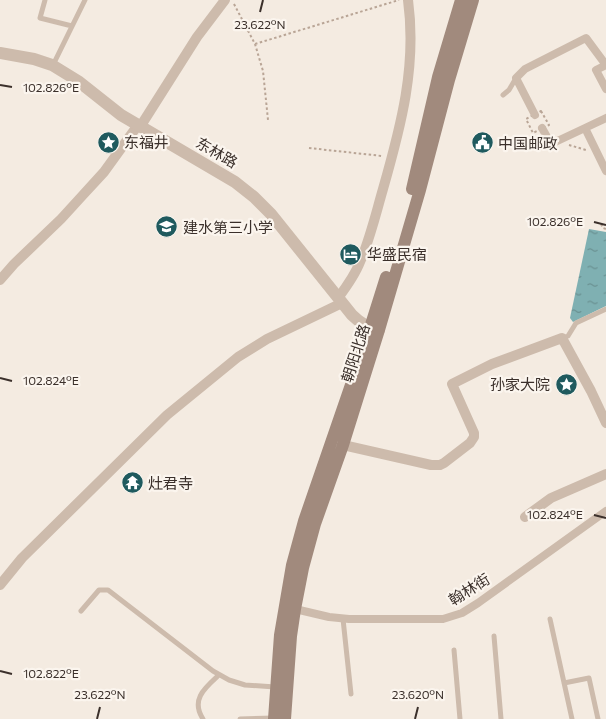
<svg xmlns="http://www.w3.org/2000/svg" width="606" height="719" viewBox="0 0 606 719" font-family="Commissioner,'Noto Sans SC',sans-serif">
	<defs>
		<pattern id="water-ripples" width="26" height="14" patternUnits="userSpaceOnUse" patternTransform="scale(1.25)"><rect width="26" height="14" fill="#7fb0b2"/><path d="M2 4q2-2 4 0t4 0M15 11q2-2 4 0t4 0" fill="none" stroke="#699091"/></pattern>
	</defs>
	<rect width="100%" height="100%" fill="#f4ebe1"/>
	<!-- water -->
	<path fill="url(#water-ripples)" d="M 589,229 L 606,232 L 606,306 L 573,322 L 570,318 Z"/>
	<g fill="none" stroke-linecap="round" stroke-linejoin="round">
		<!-- path -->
		<path stroke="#b9a596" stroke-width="2" stroke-dasharray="2.5 2.5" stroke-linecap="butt" d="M 234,4 L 255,44 L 263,71 L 268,120
			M 255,44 L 399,0
			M 541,111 L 549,125 L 533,133 L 526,119 Z
			M 569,145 L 586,150
			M 309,148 L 382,156
			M 601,224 L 603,228 L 606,229"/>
		<!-- service -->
		<path stroke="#cdbbac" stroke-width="5" d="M 45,0 L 40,18 L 72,26
			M 53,65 L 85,0
			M 503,95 L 509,90 L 516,78
			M 562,338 L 568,336 L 576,323 L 606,309
			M 81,611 L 99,590 L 108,590 L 213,671 L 229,680 L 245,685 L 275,687
			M 343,619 L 351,694
			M 550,619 L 572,719
			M 494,636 L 501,719
			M 454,650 L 460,719
			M 564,683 L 589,678 L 598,719
			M 203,719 C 190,699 206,687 219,675
			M 240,719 L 274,718"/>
		<!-- pedestrian -->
		<path stroke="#cdbbac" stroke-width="8" d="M 606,65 L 596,70 L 606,89
			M 535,115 L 516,78 L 525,69 L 586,38 L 606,65
			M 606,118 L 585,128 L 606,171
			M 542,128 L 551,144 L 585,128
			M 295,609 L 329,617 L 349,619 L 443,619 L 462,613 L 478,603 L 606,511"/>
		<!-- minor -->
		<path stroke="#cdbbac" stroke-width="10" d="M 140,127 L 197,37 L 225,0
			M 0,280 L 14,264 L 61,219 L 82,196 L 104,172 L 138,125
			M 338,298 C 347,286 355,275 360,262 C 370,239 376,213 383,189 C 401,126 417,66 408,0
			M 343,445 L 431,465 L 440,465 L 444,463 L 470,443 L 474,437 L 474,433 L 452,384 L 492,364 L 562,338 L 591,391 L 606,423
			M 525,517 L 551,498 L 606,474
			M 0,585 L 22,558 L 167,415 L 238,357 L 267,339 L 342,303"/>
		<!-- tertiary -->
		<path stroke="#cdbbac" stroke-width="12" d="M 0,53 L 34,59 L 52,65 L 78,81 L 121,115 L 235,182 L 254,197 L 271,214 L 352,315 C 360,323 368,328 379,330"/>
		<!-- secondary -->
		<path stroke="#a18a7d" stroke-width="12" d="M 412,189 L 438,77 L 461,0
			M 274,719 L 280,635 L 292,565 L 304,521 L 363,350 L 386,277
			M 285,719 L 291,636 L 295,609 L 303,568 L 315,524 L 343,445 L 379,330 L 420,190 L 449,80 L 473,0"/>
	</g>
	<!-- ticks -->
	<path fill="none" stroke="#3b302b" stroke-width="2" d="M 260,12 L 263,0M 0,85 L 12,87M 594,222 L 606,225M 0,378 L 12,381M 594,515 L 606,518M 0,671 L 12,674M 97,719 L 100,707M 415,719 L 418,707"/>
	<!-- icons -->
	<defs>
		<symbol id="sight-disc" viewBox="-11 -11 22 22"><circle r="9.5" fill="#1f5a5e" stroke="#fbf5ee"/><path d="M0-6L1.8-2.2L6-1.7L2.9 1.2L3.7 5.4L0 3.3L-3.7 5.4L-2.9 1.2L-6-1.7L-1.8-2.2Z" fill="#fff"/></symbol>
		<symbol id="civic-disc" viewBox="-11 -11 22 22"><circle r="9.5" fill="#1f5a5e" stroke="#fbf5ee"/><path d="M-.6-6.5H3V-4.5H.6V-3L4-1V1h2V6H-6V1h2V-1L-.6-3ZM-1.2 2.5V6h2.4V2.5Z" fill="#fff"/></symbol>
		<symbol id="school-disc" viewBox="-11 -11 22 22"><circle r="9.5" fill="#1f5a5e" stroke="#fbf5ee"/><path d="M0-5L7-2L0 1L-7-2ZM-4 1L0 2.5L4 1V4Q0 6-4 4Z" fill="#fff"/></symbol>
		<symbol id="hotel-disc" viewBox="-11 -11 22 22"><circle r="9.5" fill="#1f5a5e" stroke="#fbf5ee"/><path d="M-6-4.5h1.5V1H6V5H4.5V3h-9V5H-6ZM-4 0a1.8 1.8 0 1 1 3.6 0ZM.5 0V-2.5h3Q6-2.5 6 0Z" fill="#fff"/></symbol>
		<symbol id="temple-disc" viewBox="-11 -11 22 22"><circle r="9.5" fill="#1f5a5e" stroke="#fbf5ee"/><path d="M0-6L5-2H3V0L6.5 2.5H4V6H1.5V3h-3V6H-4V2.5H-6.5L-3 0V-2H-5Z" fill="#fff"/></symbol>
	</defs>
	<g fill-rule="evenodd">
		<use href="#sight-disc" x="96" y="130" width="25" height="25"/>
		<use href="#civic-disc" x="470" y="130" width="25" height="25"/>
		<use href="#school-disc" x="154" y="214" width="25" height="25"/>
		<use href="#hotel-disc" x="338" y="242" width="25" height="25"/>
		<use href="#sight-disc" x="554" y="372" width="25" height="25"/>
		<use href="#temple-disc" x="120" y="470" width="25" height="25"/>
	</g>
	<g text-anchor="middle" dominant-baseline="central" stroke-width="4.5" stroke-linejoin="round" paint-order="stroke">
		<!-- poi labels -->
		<g font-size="15" fill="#3b302b" stroke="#fbf5ee" text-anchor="start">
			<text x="124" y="142">东福井</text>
			<text x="498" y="143">中国邮政</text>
			<text x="183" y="227">建水第三小学</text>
			<text x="367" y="254">华盛民宿</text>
			<text x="550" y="384" text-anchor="end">孙家大院</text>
			<text x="148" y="483">灶君寺</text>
		</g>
		<!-- street labels -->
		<g font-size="15" fill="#3b302b" stroke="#fbf5ee">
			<text transform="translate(217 152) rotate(30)">东林路</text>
			<text transform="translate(355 353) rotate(-72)">朝阳北路</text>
			<text transform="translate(469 589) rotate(-32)">翰林街</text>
		</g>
	</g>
	<g font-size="12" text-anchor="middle" fill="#3b302b" stroke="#fbf5ee" stroke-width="4.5" stroke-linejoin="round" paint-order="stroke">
		<text x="260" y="29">23.622°N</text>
		<text x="51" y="92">102.826°E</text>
		<text x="555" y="226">102.826°E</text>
		<text x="51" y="385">102.824°E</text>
		<text x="555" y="519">102.824°E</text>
		<text x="51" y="678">102.822°E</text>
		<text x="100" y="699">23.622°N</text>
		<text x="418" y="699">23.620°N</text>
	</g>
</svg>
